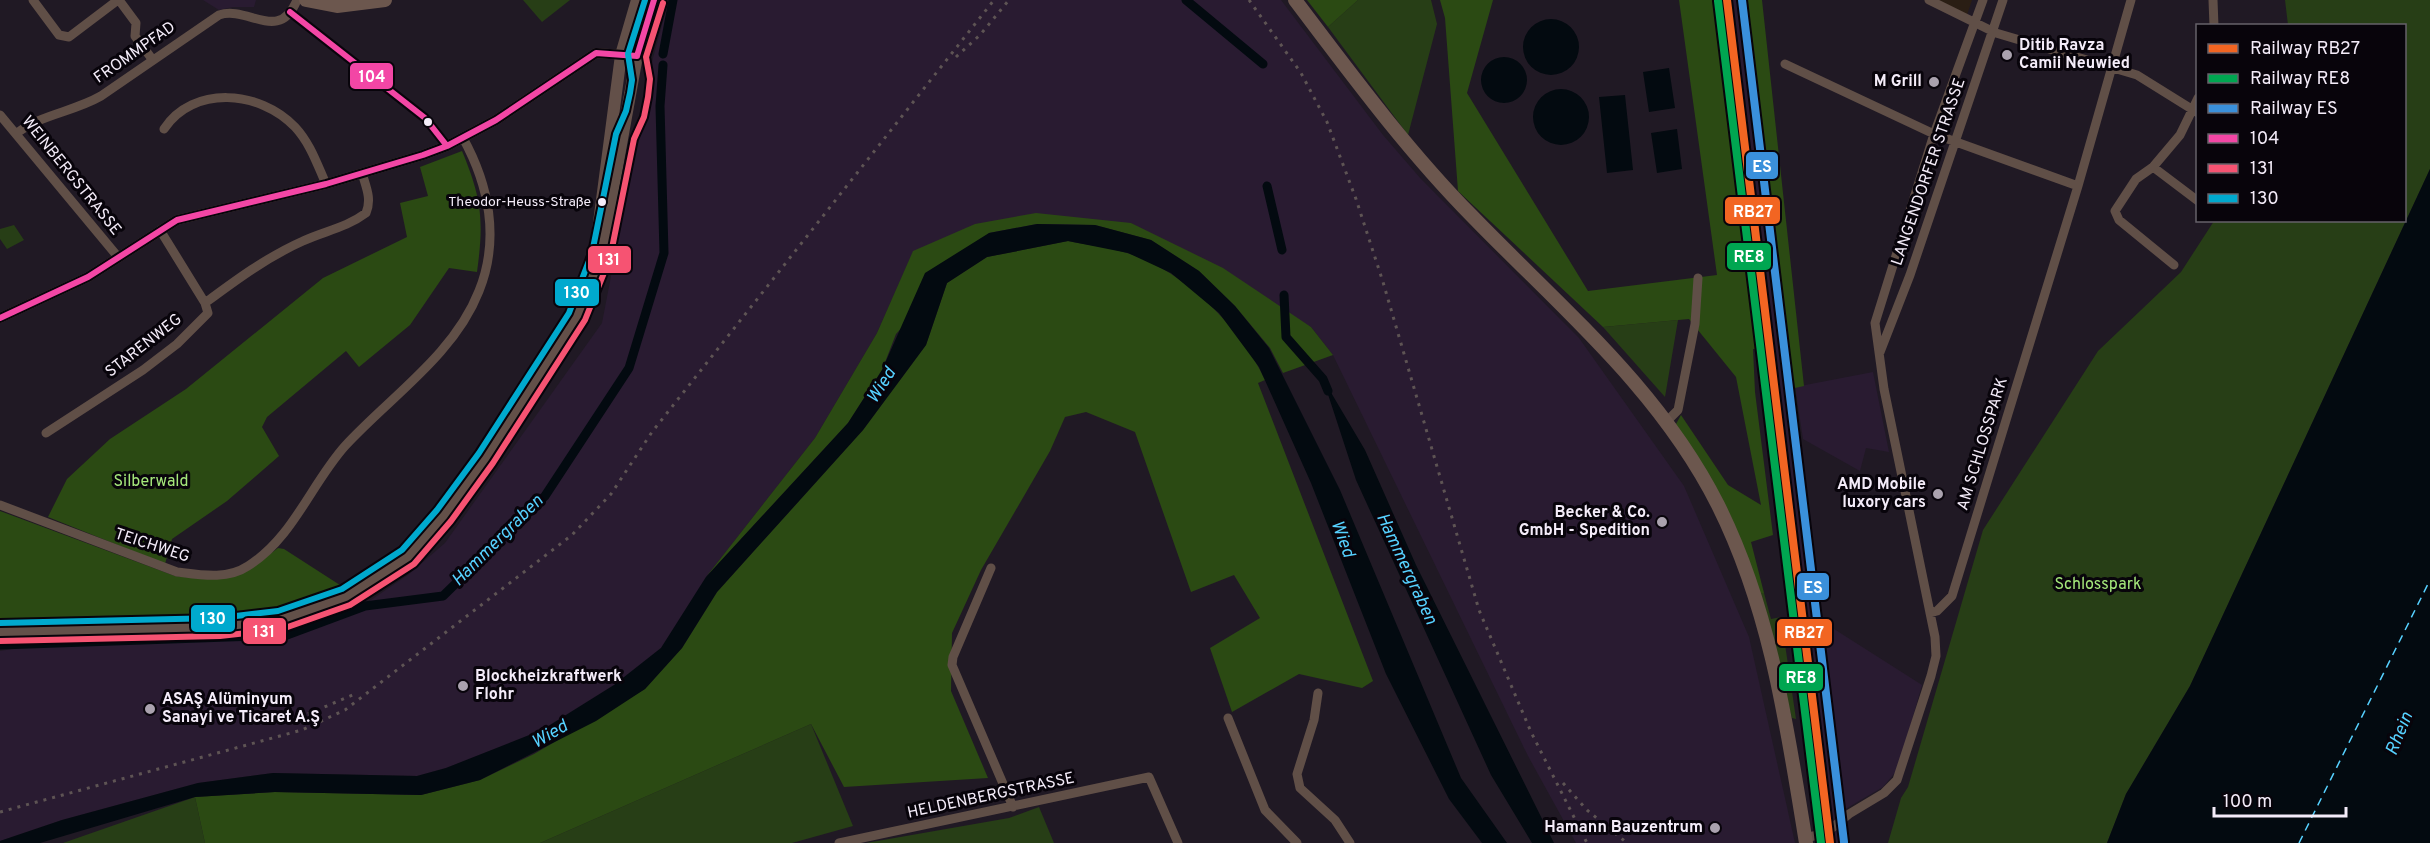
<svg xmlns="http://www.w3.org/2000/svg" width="2430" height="843" viewBox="0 0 2430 843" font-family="Overpass,sans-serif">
	<rect width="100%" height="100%" fill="#201924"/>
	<!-- built -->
	<path fill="#291b31" d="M 203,0 L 256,0 L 254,7 L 233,7 L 219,10 Z
		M 669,0 L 1281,0 L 1383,135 L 1421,179 L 1579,338 L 1684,486 L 1749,637 L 1795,843 L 1576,843 L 1528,756 L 1333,355 L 1311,327 L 1131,223 L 913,252 L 877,333 L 815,438 L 706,577 L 661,648 L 614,685 L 542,730 L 446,768 L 417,776 L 273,773 L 198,783 L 62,820 L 0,841 L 0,651 L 38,645 L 283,632 L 368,602 L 408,575 L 445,543 L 602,323 L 653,58 Z
		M 1722,0 L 1737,0 L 1840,843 L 1826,843 Z
		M 1873,372 L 1889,452 L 1866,448 L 1860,471 L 1803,439 L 1795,387 Z
		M 1823,622 L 1922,685 L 1898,769 L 1883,787 L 1842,811 Z"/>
	<!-- education -->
	<path fill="#2a1e14" d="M 1938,0 L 1972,0 L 1967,15 Z"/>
	<!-- green -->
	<path fill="#273e16" d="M 523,0 L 570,0 L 542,22 Z
		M 1358,0 L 1431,0 L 1437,24 L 1408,135 L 1328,27 Z
		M 2285,0 L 2430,0 L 2430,169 L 2190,686 L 2126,794 L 2107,843 L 1888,843 L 1901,798 L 1908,787 L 1983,530 L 2098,351 L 2181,272 L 2214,221 L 2404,220 L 2404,26 L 2288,25 Z
		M 14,225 L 24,240 L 7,249 L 0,239 L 0,229 Z
		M 1678,320 L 1665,397 L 1603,327 Z
		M 1758,350 L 1764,350 L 1822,814 L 1815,815 L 1781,562 Z
		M 1759,593 L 1764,593 L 1771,619 L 1781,617 L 1796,719 L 1792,718 Z
		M 811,724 L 853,826 L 792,843 L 540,843 Z
		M 195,797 L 205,843 L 63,843 Z
		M 1039,807 L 1054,843 L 866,843 L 1009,818 Z"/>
	<!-- forest -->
	<path fill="#2b4a13" d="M 1307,0 L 1358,0 L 1328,27 Z
		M 1440,0 L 1493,0 L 1467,93 L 1588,291 L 1717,275 L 1679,0 L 1722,0 L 1764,350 L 1753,349 L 1755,392 L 1773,535 L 1751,542 L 1764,593 L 1759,593 L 1725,508 L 1676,424 L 1681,415 L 1728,485 L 1761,505 L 1736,377 L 1689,319 L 1603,327 L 1458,191 L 1445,18 Z
		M 1737,0 L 1762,0 L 1804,386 L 1795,388 L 1842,811 L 1837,815 Z
		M 462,151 C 482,199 484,221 477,272 L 449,268 L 410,325 L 359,367 L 346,351 L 267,417 L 262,427 L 279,456 L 227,501 L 172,539 L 165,564 L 48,517 L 67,479 L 110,439 L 186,389 L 323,278 L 407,237 L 400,203 L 428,196 L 420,167 Z
		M 1036,213 L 1131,223 L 1223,268 L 1311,327 L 1333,355 L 1283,373 L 1270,348 L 1235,306 L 1199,271 L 1151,240 L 1095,225 L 1037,224 L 989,233 L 896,334 L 882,370 L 848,423 L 706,577 L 815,438 L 877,333 L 913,251 L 975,224 Z
		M 1068,241 C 1087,245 1108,247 1127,253 C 1182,269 1242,328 1265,380 L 1258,383 L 1373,681 L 1362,688 L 1299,674 L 1232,712 L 1210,648 L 1260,618 L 1234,575 L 1191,592 L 1135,432 L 1086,412 L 1065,417 L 1050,451 L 981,570 L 952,633 L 951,691 L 988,778 L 844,787 L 811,724 L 540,843 L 205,843 L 195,797 L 275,792 L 421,795 L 480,780 L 534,754 L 645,689 L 682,648 L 717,592 L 863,430 L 926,345 L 947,283 L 987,257 Z
		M 0,511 L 175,576 C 225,582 238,579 278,548 L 284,549 L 343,587 L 285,608 L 250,614 L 0,621 Z"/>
	<!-- water -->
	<path fill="#030a10" d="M1523 47a28 28 0 1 1 56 0a28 28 0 1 1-56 0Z
		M1481 80a23 23 0 1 1 46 0a23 23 0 1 1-46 0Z
		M 1669,68 L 1675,108 L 1649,112 L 1643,72 Z
		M1533 117a28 28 0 1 1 56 0a28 28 0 1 1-56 0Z
		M 1625,95 L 1633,170 L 1607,173 L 1599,97 Z
		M 1677,129 L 1682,169 L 1657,173 L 1651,133 Z
		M 2430,169 L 2430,843 L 2107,843 L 2126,794 L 2190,686 Z
		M 1037,224 L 1095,225 L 1151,240 L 1199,271 L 1235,306 L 1269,348 L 1340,490 L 1461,778 L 1507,843 L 1482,843 L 1449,799 L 1386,674 L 1311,483 L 1259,367 L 1219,313 L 1171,273 L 1128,253 L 1068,241 L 987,257 L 947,283 L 926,345 L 863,430 L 717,592 L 682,648 L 645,689 L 596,721 L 480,780 L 421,795 L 275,792 L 195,797 L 40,843 L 0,843 L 0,841 L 62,820 L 198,783 L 273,773 L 417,776 L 446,768 L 542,730 L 614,685 L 661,648 L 706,577 L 848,423 L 882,370 L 925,273 L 989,233 Z
		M 1323,379 L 1365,450 L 1416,565 L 1554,843 L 1532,843 L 1491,775 L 1356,480 Z"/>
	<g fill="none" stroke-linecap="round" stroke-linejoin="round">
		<!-- canal -->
		<path stroke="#030a10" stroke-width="9" d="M 1186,0 L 1263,64
			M 663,54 L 673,0
			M 1267,186 L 1282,250
			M 1284,295 L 1286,337 L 1323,379 L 1328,391
			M 0,645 L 287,635 L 365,606 L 443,596 L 545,496 L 629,368 L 664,253 L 660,106 L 663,65"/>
		<!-- ferry -->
		<path stroke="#56d1ff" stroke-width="1.5" stroke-dasharray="8 6" stroke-linecap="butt" d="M 2299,843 L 2430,580"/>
		<!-- minor -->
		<path stroke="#604f47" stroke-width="9" d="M 33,0 L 59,35 L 69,37 L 118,0
			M 119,0 L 136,23 L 135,36 L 152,59
			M 1929,0 L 1996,33 L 2137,75 L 2198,113
			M 2213,0 L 2214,26
			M 290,12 L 425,118 L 447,146
			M 1785,64 L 1934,134 L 2078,186
			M 0,115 L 118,257
			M 164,129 C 193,85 260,90 295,127 C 310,143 317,164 326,184
			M 17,133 C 42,114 73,112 101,96 L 219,15 C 248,5 279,44 297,0
			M 2153,167 L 2198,201
			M 2174,265 L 2119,220 L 2115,211 L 2136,179 L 2153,167 L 2180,135 L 2198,98
			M 205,303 C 236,280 267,257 303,241 C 324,231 346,228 366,213 C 372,199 366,187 362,173
			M 1880,352 L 1910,275 L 2003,0
			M 1667,421 L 1678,410 L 1695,324 L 1698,278
			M 46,433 L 143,370 L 177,344 L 208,313 L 205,303 L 160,230
			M 0,505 L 177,572 C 201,575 227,580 248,566 C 293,538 311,484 345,446 C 390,397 454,355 479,291 C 500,239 489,185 463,138
			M 991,568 L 953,657 L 952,665 L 1013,807
			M 1930,613 L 1937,611 L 1952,596 L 2078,186 L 2131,0
			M 1318,693 L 1314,720 L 1297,774 L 1300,788 L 1335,820 L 1350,843
			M 1228,718 L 1265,810 L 1297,843
			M 1805,838 L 1826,833 L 1849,814 L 1884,793 L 1897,780 L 1931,676 L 1936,656 L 1935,637 L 1884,389 L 1875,323 L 1934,134 L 1983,0
			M 839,843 L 1149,777 L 1178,843"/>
		<!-- tertiary -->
		<path stroke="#604f47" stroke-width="10" d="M 0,318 L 88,277 L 177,220 L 326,184 L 423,155 L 447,146 L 496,120 L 596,53 L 637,56"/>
		<!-- secondary -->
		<path stroke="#635049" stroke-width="12" d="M 595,253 L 621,55 L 637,0
			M 0,632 L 220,627 L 280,620 L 346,597 L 408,557 L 444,516 L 486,458 L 577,317 L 601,256 L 637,56 L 654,0"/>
		<!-- primary -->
		<path stroke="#6c574e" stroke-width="14" d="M 306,0 L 337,6 L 385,0
			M 1295,0 C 1351,74 1406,149 1472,216 C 1561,308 1659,388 1718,505 C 1771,611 1787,727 1806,843"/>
		<!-- rail -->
		<path stroke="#5e5454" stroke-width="3" stroke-dasharray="3 6" stroke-linecap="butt" d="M 1249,0 L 1301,73 L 1327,122 L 1356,199 L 1383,282 L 1479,610 L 1531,732 L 1587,843
			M 956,57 L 980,35 L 1009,0
			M 308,714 L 355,694
			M 1563,783 L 1587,810 L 1627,843
			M 0,812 L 302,730 L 345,710 L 572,535 L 611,494 L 652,432 L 994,0"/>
		<defs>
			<path id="bus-1" d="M 290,12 L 425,118 L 447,146
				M 637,56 L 654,0
				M 0,318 L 88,277 L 177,220 L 326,184 L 423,155 L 447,146 L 496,120 L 596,53 L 637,56"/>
			<path id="bus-2" d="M 0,641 L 220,636 L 282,629 L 350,605 L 414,564 L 451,521 L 493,463 L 585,320 L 610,258 L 634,139 L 644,117 L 648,97 L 650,79 L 646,57 L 663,3"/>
			<path id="bus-3" d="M 0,623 L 219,618 L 278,611 L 342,589 L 402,550 L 437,510 L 479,453 L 569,313 L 592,253 L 616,134 L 626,111 L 630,93 L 632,80 L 628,54 L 645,0"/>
		</defs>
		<!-- bus-1 casing -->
		<use href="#bus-1" stroke="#08040b" stroke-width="10"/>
		<!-- bus-2 casing -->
		<use href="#bus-2" stroke="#08040b" stroke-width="10"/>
		<!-- bus-3 casing -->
		<use href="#bus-3" stroke="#08040b" stroke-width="10"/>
		<!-- bus-1 -->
		<use href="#bus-1" stroke="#f346a5" stroke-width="6"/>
		<!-- bus-2 -->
		<use href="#bus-2" stroke="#f65372" stroke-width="6"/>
		<!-- bus-3 -->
		<use href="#bus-3" stroke="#00a9ce" stroke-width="6"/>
		<defs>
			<path id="rail-1" d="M 1727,0 L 1830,843"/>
			<path id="rail-2" d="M 1718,1 L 1821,843"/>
			<path id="rail-3" d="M 1742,0 L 1844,842"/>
		</defs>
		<!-- rail-1 casing -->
		<use href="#rail-1" stroke="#08040b" stroke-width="12"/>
		<!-- rail-2 casing -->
		<use href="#rail-2" stroke="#08040b" stroke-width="12"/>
		<!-- rail-3 casing -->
		<use href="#rail-3" stroke="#08040b" stroke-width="12"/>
		<!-- rail-1 -->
		<use href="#rail-1" stroke="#f26522" stroke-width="8"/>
		<!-- rail-2 -->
		<use href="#rail-2" stroke="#00a651" stroke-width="8"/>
		<!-- rail-3 -->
		<use href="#rail-3" stroke="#3a90db" stroke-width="8"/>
	</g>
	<!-- markers -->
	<g fill="#aaa2ae" stroke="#08040b" stroke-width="2">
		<circle cx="2007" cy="55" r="6"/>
		<circle cx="1934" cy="82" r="6"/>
		<circle cx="1938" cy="494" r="6"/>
		<circle cx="1662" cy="522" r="6"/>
		<circle cx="463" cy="686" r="6"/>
		<circle cx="150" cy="709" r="6"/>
		<circle cx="1715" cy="828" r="6"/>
	</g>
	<g fill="#f4ecf9" stroke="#08040b" stroke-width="2">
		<circle cx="428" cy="122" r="5"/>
		<circle cx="602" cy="202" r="5"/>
	</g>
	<g text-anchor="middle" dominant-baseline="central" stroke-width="6" stroke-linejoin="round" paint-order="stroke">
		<!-- bus labels -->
		<g font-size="14" fill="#f4ecf9" stroke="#08040b" text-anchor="end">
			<text x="591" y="202">Theodor-Heuss-Straße</text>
		</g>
		<!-- poi labels -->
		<g font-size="16" font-weight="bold" fill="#f4ecf9" stroke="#08040b" text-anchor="end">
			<text x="2019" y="46" text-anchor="start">Ditib Ravza<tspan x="2019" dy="18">Camii Neuwied</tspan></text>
			<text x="1922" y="82">M Grill</text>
			<text x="1926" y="485">AMD Mobile<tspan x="1926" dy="18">luxory cars</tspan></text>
			<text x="1650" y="513">Becker &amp; Co.<tspan x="1650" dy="18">GmbH - Spedition</tspan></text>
			<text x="475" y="677" text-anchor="start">Blockheizkraftwerk<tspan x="475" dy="18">Flohr</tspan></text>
			<text x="162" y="700" text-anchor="start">ASAŞ Alüminyum<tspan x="162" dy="18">Sanayi ve Ticaret A.Ş</tspan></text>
			<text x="1703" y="828">Hamann Bauzentrum</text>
		</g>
		<!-- street labels -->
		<g font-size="16" fill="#f4ecf9" stroke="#08040b">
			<text transform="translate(135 53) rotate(-35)">FROMMPFAD</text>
			<text transform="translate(1929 172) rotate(-71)">LANGENDORFER STRASSE</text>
			<text transform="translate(71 176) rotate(51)">WEINBERGSTRASSE</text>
			<text transform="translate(144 346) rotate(-38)">STARENWEG</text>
			<text transform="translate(1983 444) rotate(-73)">AM SCHLOSSPARK</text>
			<text transform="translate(152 546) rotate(18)">TEICHWEG</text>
			<text transform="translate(991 796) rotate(-12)">HELDENBERGSTRASSE</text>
		</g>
		<!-- park labels -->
		<g font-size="16" fill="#a5e87b" stroke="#08040b">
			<text x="151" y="482">Silberwald</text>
			<text x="2098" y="585">Schlosspark</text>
		</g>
		<!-- water labels -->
		<g font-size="18" font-style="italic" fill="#56d1ff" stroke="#08040b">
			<text transform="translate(882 386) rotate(-58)">Wied</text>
			<text transform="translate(1342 539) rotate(70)">Wied</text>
			<text transform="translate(498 541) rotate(-45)">Hammergraben</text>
			<text transform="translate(1406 569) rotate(65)">Hammergraben</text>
			<text transform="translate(2400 734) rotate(-68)">Rhein</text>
			<text transform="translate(550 735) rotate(-30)">Wied</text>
		</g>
	</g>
	<g stroke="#08040b" stroke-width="2">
		<rect x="349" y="62" width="45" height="28" rx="6" fill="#f346a5"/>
		<rect x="1745" y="151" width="34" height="29" rx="6" fill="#3a90db"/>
		<rect x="1724" y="196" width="57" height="29" rx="6" fill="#f26522"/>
		<rect x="1726" y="242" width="46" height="29" rx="6" fill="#00a651"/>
		<rect x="587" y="245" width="45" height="29" rx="6" fill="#f65372"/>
		<rect x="554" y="278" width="46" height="29" rx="6" fill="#00a9ce"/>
		<rect x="1796" y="572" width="34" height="29" rx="6" fill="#3a90db"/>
		<rect x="190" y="604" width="46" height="29" rx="6" fill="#00a9ce"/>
		<rect x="242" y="617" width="45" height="28" rx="6" fill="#f65372"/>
		<rect x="1776" y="618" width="57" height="29" rx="6" fill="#f26522"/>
		<rect x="1778" y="663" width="46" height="29" rx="6" fill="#00a651"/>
	</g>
	<g font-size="16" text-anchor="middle" font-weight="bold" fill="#fff">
		<text x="372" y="82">104</text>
		<text x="1762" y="172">ES</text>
		<text x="1753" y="217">RB27</text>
		<text x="1749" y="262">RE8</text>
		<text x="609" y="265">131</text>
		<text x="577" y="298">130</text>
		<text x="1813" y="593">ES</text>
		<text x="213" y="624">130</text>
		<text x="264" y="637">131</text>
		<text x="1804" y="638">RB27</text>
		<text x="1801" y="683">RE8</text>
	</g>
	<!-- legend -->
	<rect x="2196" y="24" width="210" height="198" fill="#08040b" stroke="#66616a" stroke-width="1.5"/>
	<rect x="2208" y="44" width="30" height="9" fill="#f26522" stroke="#66616a" stroke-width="1.5"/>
	<text x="2250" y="54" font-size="18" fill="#f4ecf9">Railway RB27</text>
	<rect x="2208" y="74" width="30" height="9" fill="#00a651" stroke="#66616a" stroke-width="1.5"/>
	<text x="2250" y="84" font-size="18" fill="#f4ecf9">Railway RE8</text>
	<rect x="2208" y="104" width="30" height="9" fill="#3a90db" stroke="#66616a" stroke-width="1.5"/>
	<text x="2250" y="114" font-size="18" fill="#f4ecf9">Railway ES</text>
	<rect x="2208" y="134" width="30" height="9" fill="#f346a5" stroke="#66616a" stroke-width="1.5"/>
	<text x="2250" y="144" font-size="18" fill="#f4ecf9">104</text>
	<rect x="2208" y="164" width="30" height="9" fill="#f65372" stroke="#66616a" stroke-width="1.5"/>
	<text x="2250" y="174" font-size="18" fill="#f4ecf9">131</text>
	<rect x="2208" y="194" width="30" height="9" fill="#00a9ce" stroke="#66616a" stroke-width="1.5"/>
	<text x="2250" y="204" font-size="18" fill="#f4ecf9">130</text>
	<!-- scale -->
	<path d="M2214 807v9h132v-9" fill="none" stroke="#f4ecf9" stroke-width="3"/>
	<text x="2223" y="807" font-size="18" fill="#f4ecf9" stroke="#08040b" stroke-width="4.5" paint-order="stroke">100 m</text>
</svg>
